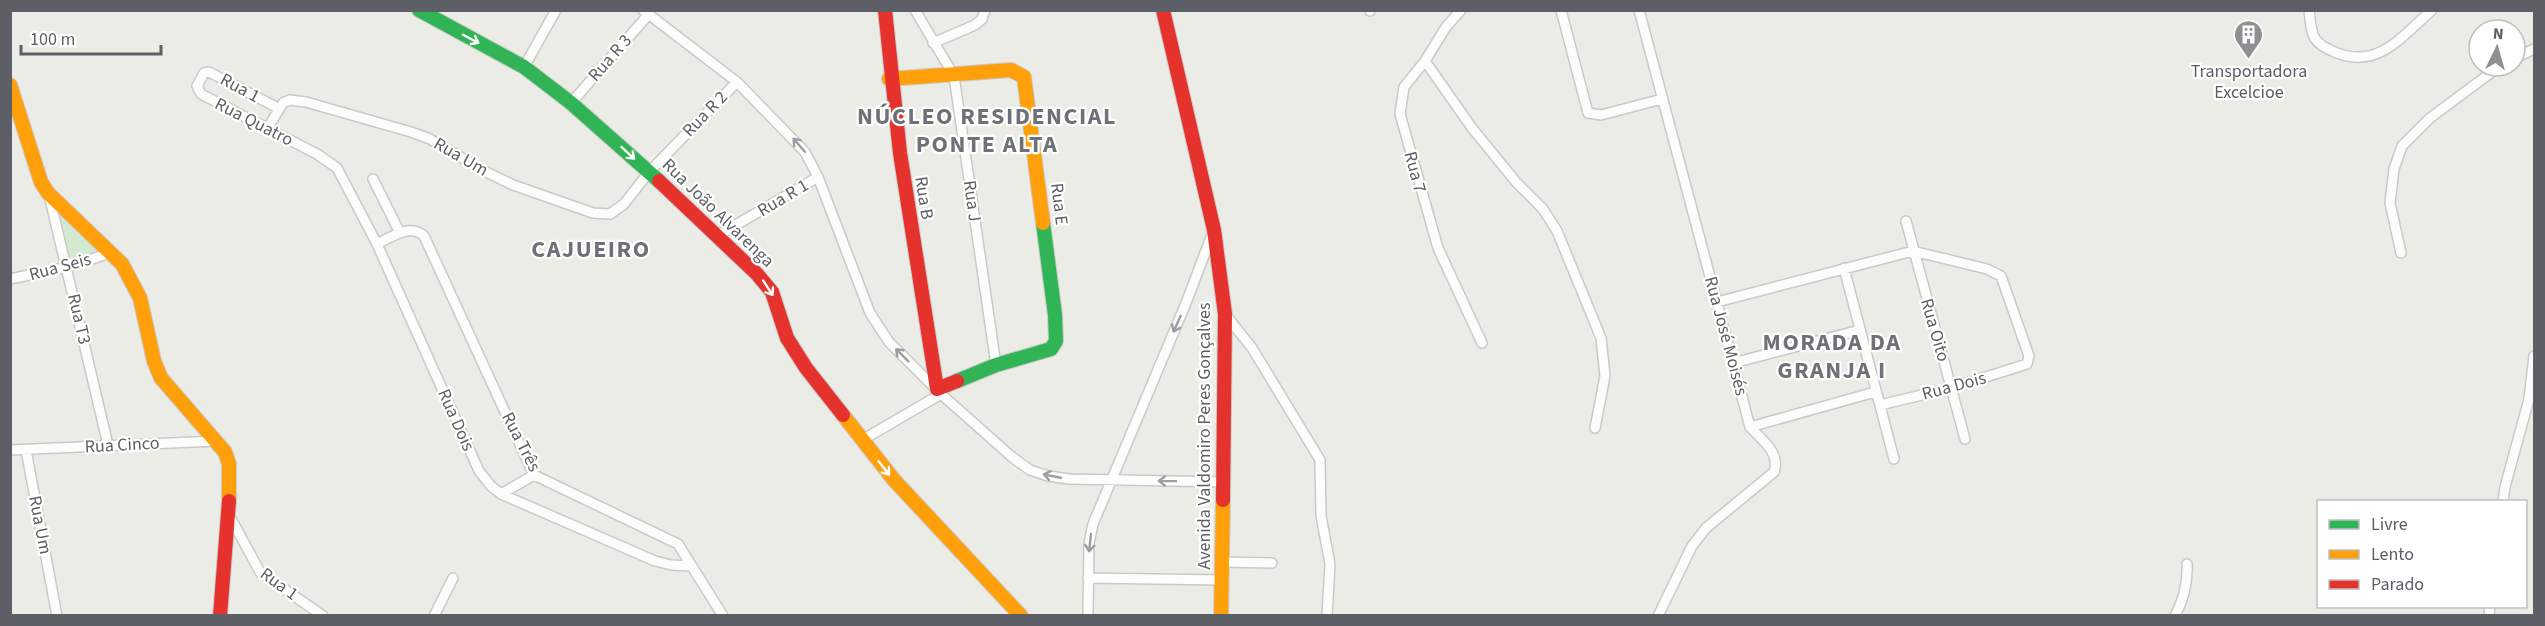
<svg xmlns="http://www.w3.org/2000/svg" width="2545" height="626" viewBox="0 0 2545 626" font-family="'Source Sans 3',sans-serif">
	<rect width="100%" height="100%" fill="#ecece7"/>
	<!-- green -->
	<path fill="#d3ead1" d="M 57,208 L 103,252 L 70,262 Z"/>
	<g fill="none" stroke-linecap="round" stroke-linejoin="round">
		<defs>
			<path id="street" d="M 643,10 L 737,82 L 805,152 L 818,177 L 870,313 L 889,342 L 941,394 L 1012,457 L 1030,470 L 1048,476 L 1069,479 L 1223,482
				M 915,10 L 954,76 L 996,365
				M 1461,10 L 1446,27 L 1425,61 L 1404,87 L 1400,114 L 1438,248 L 1482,343
				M 1561,10 L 1588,113 L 1601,115 L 1662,99
				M 1639,10 L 1750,427 C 1762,440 1781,453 1774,472 L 1706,528 L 1692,546 L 1658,616
				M 2309,10 C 2312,36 2311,43 2337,53 C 2379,69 2402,36 2432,10
				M 1370,11 L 1370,10
				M 933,43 L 975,25 L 982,19 L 985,10
				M 2515,58 L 2534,49
				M 1425,61 L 1472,128 L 1516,182 L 1543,209 L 1557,231 L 1601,338 L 1605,376 L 1595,428
				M 524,67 L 556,10
				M 571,103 L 649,14
				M 278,108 L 209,72 L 204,73 L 197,86 L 201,94 L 317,154 L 337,168 L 377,244 L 479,471 L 491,486 L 501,494 L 655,561 L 671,565 L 692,566
				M 267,129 L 283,103 L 290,100 L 306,102 L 411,132 L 430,139 L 482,170 L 513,185 L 593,213 L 610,214 L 624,204 L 649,172 L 737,82
				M 373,179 L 400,233
				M 49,195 L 108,445
				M 1906,221 L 1965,439
				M 717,236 L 818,177
				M 377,244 C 391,237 411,223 424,236 L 534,475 L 678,544 L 723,616
				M 2401,253 L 2390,203 L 2394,169 L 2402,146 L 2430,118 L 2500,66
				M 1844,268 L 1894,459
				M 10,279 L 68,267 L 110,253
				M 1717,302 L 1913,251 L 1987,269 L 2001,276 L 2029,356 L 2027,364 L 1951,388 L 1880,405
				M 1225,314 L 1252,348 L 1320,460 L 1321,516 L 1330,564 L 1327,616
				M 1733,363 L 1860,330
				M 1750,427 L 1875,392
				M 864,439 L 941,394
				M 10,450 L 217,441
				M 26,450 L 57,616
				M 501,494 L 534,475
				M 2503,502 L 2505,487 L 2529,399 L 2534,356
				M 229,515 L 260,572 L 323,616
				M 1222,562 L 1272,563
				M 1088,578 L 1221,580
				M 434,616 L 453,578
				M 1088,616 L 1089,543 L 1093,524 L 1186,303 L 1213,232
				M 2175,616 C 2184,599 2188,583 2187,564
				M 2489,616 L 2490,606"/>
			<path id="fast" d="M 419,10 L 524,67 L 571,103 L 659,181
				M 957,381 L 996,365 L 1051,349 L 1056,341 L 1055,315 L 1043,223"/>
			<path id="slow" d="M 889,79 L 1011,70 L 1024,77 L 1043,223
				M 10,85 L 41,182 L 48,193 L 122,264 L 140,298 L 154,361 L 161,378 L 225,452 L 229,464 L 229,501
				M 843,415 L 894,480 L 1021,616
				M 1221,616 L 1223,500"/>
			<path id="jam" d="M 885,10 L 900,153 L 937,389 L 957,381
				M 1163,10 L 1214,230 L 1225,314 L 1223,500
				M 659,181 L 757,274 L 772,292 L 787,338 L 806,368 L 843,415
				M 220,616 L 229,501"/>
		</defs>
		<!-- street casing -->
		<use href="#street" stroke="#c9c9c8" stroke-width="12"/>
		<!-- fast casing -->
		<use href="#fast" stroke="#c9cac9" stroke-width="16"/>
		<!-- slow casing -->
		<use href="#slow" stroke="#c9cac9" stroke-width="16"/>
		<!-- jam casing -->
		<use href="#jam" stroke="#c9cac9" stroke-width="16"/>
		<!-- street -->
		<use href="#street" stroke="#fcfcfb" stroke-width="9"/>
		<!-- fast -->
		<use href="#fast" stroke="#30b455" stroke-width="14"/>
		<!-- slow -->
		<use href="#slow" stroke="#ff9f0a" stroke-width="14"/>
		<!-- jam -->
		<use href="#jam" stroke="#e5322d" stroke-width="14"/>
	</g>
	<!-- one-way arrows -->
	<defs><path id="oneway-shaft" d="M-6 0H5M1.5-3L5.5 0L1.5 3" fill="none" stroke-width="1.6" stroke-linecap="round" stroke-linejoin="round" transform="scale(1.5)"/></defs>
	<g stroke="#fff">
		<use href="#oneway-shaft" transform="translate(471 39) rotate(28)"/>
		<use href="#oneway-shaft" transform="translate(628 153) rotate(42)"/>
		<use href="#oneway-shaft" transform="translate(768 288) rotate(57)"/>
		<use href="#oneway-shaft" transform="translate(884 468) rotate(52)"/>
	</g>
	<g stroke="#9c9ea2">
		<use href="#oneway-shaft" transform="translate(799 145) rotate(-131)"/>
		<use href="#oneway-shaft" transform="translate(1177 324) rotate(114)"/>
		<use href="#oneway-shaft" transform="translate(902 355) rotate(-135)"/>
		<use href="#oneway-shaft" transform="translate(1052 476) rotate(-169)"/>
		<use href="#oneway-shaft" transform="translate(1167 481) rotate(-179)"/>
		<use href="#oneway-shaft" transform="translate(1090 543) rotate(96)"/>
	</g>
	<!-- icons -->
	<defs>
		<symbol id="building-pin" viewBox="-11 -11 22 30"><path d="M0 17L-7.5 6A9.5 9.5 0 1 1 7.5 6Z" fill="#8e9193" stroke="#fff"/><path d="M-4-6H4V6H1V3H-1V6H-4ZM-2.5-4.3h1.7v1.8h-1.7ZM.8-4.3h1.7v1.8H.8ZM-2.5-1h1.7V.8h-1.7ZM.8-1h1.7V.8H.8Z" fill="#fff"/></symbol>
	</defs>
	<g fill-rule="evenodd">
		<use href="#building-pin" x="2232" y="18" width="33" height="45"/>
	</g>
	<g text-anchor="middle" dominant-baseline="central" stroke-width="4.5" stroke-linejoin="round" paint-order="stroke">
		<!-- street labels -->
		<g font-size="18" fill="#5c6066" stroke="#fff">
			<text transform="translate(610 58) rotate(-49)">Rua R 3</text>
			<text transform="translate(240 88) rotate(28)">Rua 1</text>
			<text transform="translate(705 114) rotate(-46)">Rua R 2</text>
			<text transform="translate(254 122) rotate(27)">Rua Quatro</text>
			<text transform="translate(461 157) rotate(30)">Rua Um</text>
			<text transform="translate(1415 172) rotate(75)">Rua 7</text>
			<text transform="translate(783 198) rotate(-31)">Rua R 1</text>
			<text transform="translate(924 198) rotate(81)">Rua B</text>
			<text transform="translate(972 201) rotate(82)">Rua J</text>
			<text transform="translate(1059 204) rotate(83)">Rua E</text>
			<text transform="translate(718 213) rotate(44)">Rua João Alvarenga</text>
			<text transform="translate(60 267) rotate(-15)">Rua Seis</text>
			<text transform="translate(79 319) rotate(77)">Rua T3</text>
			<text transform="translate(1935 330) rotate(74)">Rua Oito</text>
			<text transform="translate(1726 336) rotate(75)">Rua José Moisés</text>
			<text transform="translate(1954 386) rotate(-15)">Rua Dois</text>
			<text transform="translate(456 420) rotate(66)">Rua Dois</text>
			<text transform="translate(1204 436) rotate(-90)">Avenida Valdomiro Peres Gonçalves</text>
			<text transform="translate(521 442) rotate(63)">Rua Três</text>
			<text transform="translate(122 445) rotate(-3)">Rua Cinco</text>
			<text transform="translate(40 525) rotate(79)">Rua Um</text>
			<text transform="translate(279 584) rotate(36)">Rua 1</text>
		</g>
		<!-- poi labels -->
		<g font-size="18" fill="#5c6066" stroke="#fff">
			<text x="2249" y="71">Transportadora<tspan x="2249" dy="21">Excelcioe</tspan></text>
		</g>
		<!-- district labels -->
		<g font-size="24" font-weight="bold" letter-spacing="1.5" fill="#6d7278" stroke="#fff">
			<text x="987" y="116">NÚCLEO RESIDENCIAL<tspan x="987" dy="28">PONTE ALTA</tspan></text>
			<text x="591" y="249">CAJUEIRO</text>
			<text x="1832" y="342">MORADA DA<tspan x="1832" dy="28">GRANJA I</tspan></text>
		</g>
	</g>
	<!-- border -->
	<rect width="2545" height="626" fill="none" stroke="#5c6066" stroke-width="24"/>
	<!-- legend -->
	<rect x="2317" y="500" width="210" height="108" fill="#ffffff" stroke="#bebfc2" stroke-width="1.5"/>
	<rect x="2329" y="520" width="30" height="9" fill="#30b455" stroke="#bebfc2" stroke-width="1.5"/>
	<text x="2371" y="530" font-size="18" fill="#5c6066">Livre</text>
	<rect x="2329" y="550" width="30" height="9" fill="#ff9f0a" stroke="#bebfc2" stroke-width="1.5"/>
	<text x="2371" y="560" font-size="18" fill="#5c6066">Lento</text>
	<rect x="2329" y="580" width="30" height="9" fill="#e5322d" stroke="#bebfc2" stroke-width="1.5"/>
	<text x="2371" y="590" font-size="18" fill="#5c6066">Parado</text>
	<!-- north arrow -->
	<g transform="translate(2497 48) rotate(5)"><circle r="28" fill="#ffffff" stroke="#bebfc2" stroke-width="1.5"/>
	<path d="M0-4.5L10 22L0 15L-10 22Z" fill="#8e9193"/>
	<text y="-9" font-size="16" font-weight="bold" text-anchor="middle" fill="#5c6066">N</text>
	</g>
	<!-- scale -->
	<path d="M21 45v9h140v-9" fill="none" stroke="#5c6066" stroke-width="3"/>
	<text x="30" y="45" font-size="18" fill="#5c6066" stroke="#ffffff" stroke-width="4.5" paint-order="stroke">100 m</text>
</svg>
